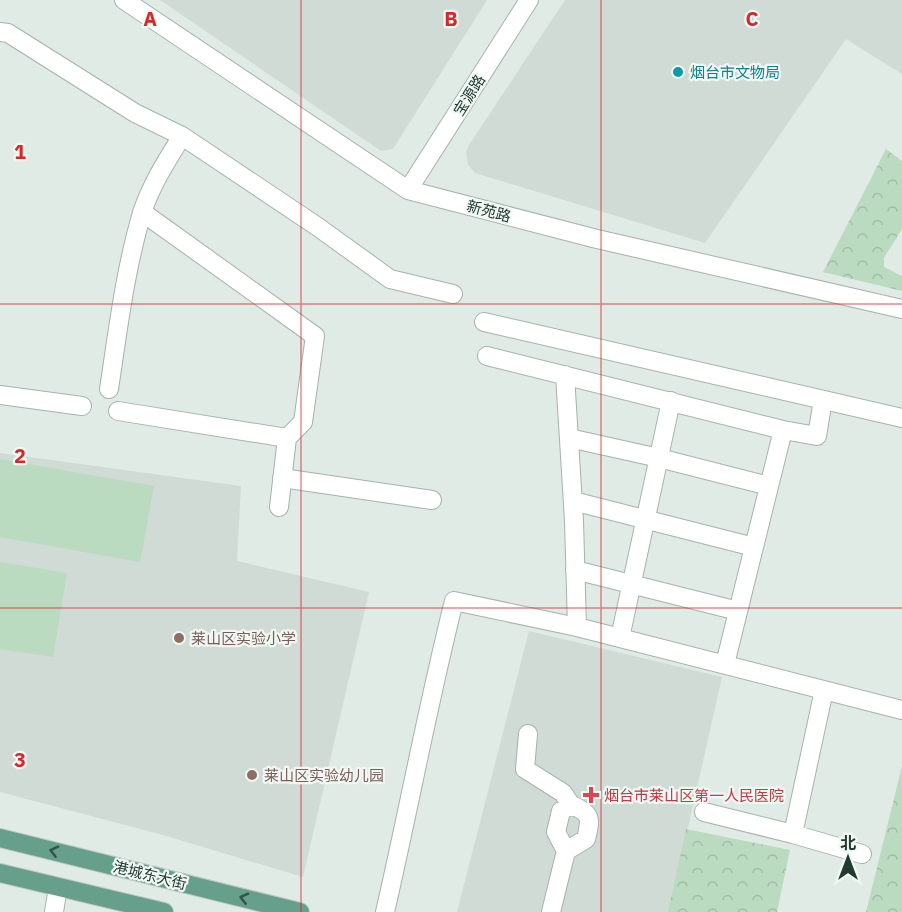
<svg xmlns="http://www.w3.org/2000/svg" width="902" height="912" viewBox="0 0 902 912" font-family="'IBM Plex Sans','Noto Sans SC',sans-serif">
	<defs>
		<pattern id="forest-crowns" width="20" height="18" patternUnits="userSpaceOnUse" patternTransform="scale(1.5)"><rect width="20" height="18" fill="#badbc0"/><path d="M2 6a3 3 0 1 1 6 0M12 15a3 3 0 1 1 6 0" fill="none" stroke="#a0bda5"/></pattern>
	</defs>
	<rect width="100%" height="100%" fill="#e1ebe5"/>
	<!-- built -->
	<path fill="#cfdbd4" d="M 160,0 L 487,0 L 393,149 L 381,151 Z
		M 565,0 L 902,0 L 902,74 L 846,39 L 705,243 L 475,173 L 468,165 L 466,152 L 469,145 Z
		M 0,453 L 241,486 L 237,561 L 369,592 L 303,877 L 163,835 L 0,792 Z
		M 529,631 L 722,677 L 669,912 L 457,912 Z"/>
	<!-- forest -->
	<path fill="url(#forest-crowns)" d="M 886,149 L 902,161 L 902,229 L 884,258 L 884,267 L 902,276 L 902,291 L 823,272 Z
		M 902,766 L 902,912 L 866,912 Z
		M 686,829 L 790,850 L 777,912 L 668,912 Z"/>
	<!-- garden -->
	<path fill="#badbc0" d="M 0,459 L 154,486 L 140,562 L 0,537 Z
		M 0,562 L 67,573 L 53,657 L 0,649 Z"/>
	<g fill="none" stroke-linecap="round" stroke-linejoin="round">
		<defs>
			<path id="minor" d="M 124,0 L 408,190 L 597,239 L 902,309
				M 0,32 L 8,33 L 135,113 L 182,136 L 318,227 L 390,279 L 453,294
				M 408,190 L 529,0
				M 142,212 L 315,336 L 303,422 L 287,438 L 279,507
				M 484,322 L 902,418
				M 487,356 L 783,430 L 817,436 L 823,400
				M 565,375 L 574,521 L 577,627
				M 109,389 C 118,330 125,270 142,213 C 151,185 167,160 182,136
				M 0,395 L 82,406
				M 118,411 L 287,438
				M 569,438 L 659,458 L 769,486
				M 282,478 L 432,500
				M 573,501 L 754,547
				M 575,570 L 738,611
				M 620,638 L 671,401
				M 725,664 L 783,430
				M 528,734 L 525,769 L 563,793 L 571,805
				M 704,812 L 793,834 L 824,690
				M 793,834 L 862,854
				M 54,912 L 58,887
				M 385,912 C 409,808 428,704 454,601 L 577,627 L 902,710
				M 551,912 L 566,851 L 556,832 L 561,811 L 571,805 C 592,813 591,819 586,839 L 566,851"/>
			<path id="major" d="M 0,838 L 300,912
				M 0,873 L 164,912"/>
		</defs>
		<!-- minor casing -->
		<use href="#minor" stroke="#a4b3ac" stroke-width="20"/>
		<!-- major casing -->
		<use href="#major" stroke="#c1c8c6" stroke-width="20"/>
		<!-- minor -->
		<use href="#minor" stroke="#fff" stroke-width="18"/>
		<!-- major -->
		<use href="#major" stroke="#669f8c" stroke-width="18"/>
	</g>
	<!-- one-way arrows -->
	<defs><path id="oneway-chevron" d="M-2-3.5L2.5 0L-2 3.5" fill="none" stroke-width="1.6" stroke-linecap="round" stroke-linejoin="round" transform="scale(1.5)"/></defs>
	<g stroke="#335448">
		<use href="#oneway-chevron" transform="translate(54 851) rotate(-166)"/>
		<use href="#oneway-chevron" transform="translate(244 898) rotate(-166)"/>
	</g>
	<!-- grid -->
	<path fill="none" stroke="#d62828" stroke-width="1.5" stroke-opacity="0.55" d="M 301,0 L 301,912M 601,0 L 601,912M 0,304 L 902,304M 0,608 L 902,608"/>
	<!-- markers -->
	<circle fill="#0f9aa8" stroke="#f1f7f4" stroke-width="2" cx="678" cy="72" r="6"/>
	<g fill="#8d6e63" stroke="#f1f7f4" stroke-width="2">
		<circle cx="179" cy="638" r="6"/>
		<circle cx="252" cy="775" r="6"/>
	</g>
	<path fill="#e0444e" stroke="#f1f7f4" stroke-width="2" d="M588 786h6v6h6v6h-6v6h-6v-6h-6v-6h6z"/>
	<g text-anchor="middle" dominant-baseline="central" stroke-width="4.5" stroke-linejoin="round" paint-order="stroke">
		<!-- culture labels -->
		<g font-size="15" fill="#0d838f" stroke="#f1f7f4" text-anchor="start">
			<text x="690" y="72">烟台市文物局</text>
		</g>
		<!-- street labels -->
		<g font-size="15" fill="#223b32" stroke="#f1f7f4">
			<text transform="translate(469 95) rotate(-58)">宝源路</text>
			<text transform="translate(489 211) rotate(15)">新苑路</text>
			<text transform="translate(150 875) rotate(14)">港城东大街</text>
		</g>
		<!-- education labels -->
		<g font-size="15" fill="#785e54" stroke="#f1f7f4" text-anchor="start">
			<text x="191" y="638">莱山区实验小学</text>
			<text x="264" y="775">莱山区实验幼儿园</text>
		</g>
		<!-- health labels -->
		<g font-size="15" fill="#be3a42" stroke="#f1f7f4" text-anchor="start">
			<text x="604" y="795">烟台市莱山区第一人民医院</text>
		</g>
	</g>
	<g font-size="20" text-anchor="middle" font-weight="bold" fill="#d62828" stroke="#f1f7f4" stroke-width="4.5" stroke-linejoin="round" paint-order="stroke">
		<text x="150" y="26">A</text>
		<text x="451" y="26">B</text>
		<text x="752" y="26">C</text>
		<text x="20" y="159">1</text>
		<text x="20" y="463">2</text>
		<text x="20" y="767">3</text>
	</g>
	<!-- north arrow -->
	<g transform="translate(848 858)" stroke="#f1f7f4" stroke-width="4.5" paint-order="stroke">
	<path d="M0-4.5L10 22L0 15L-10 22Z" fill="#223b32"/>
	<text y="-9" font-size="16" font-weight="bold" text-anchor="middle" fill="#223b32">北</text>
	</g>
</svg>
